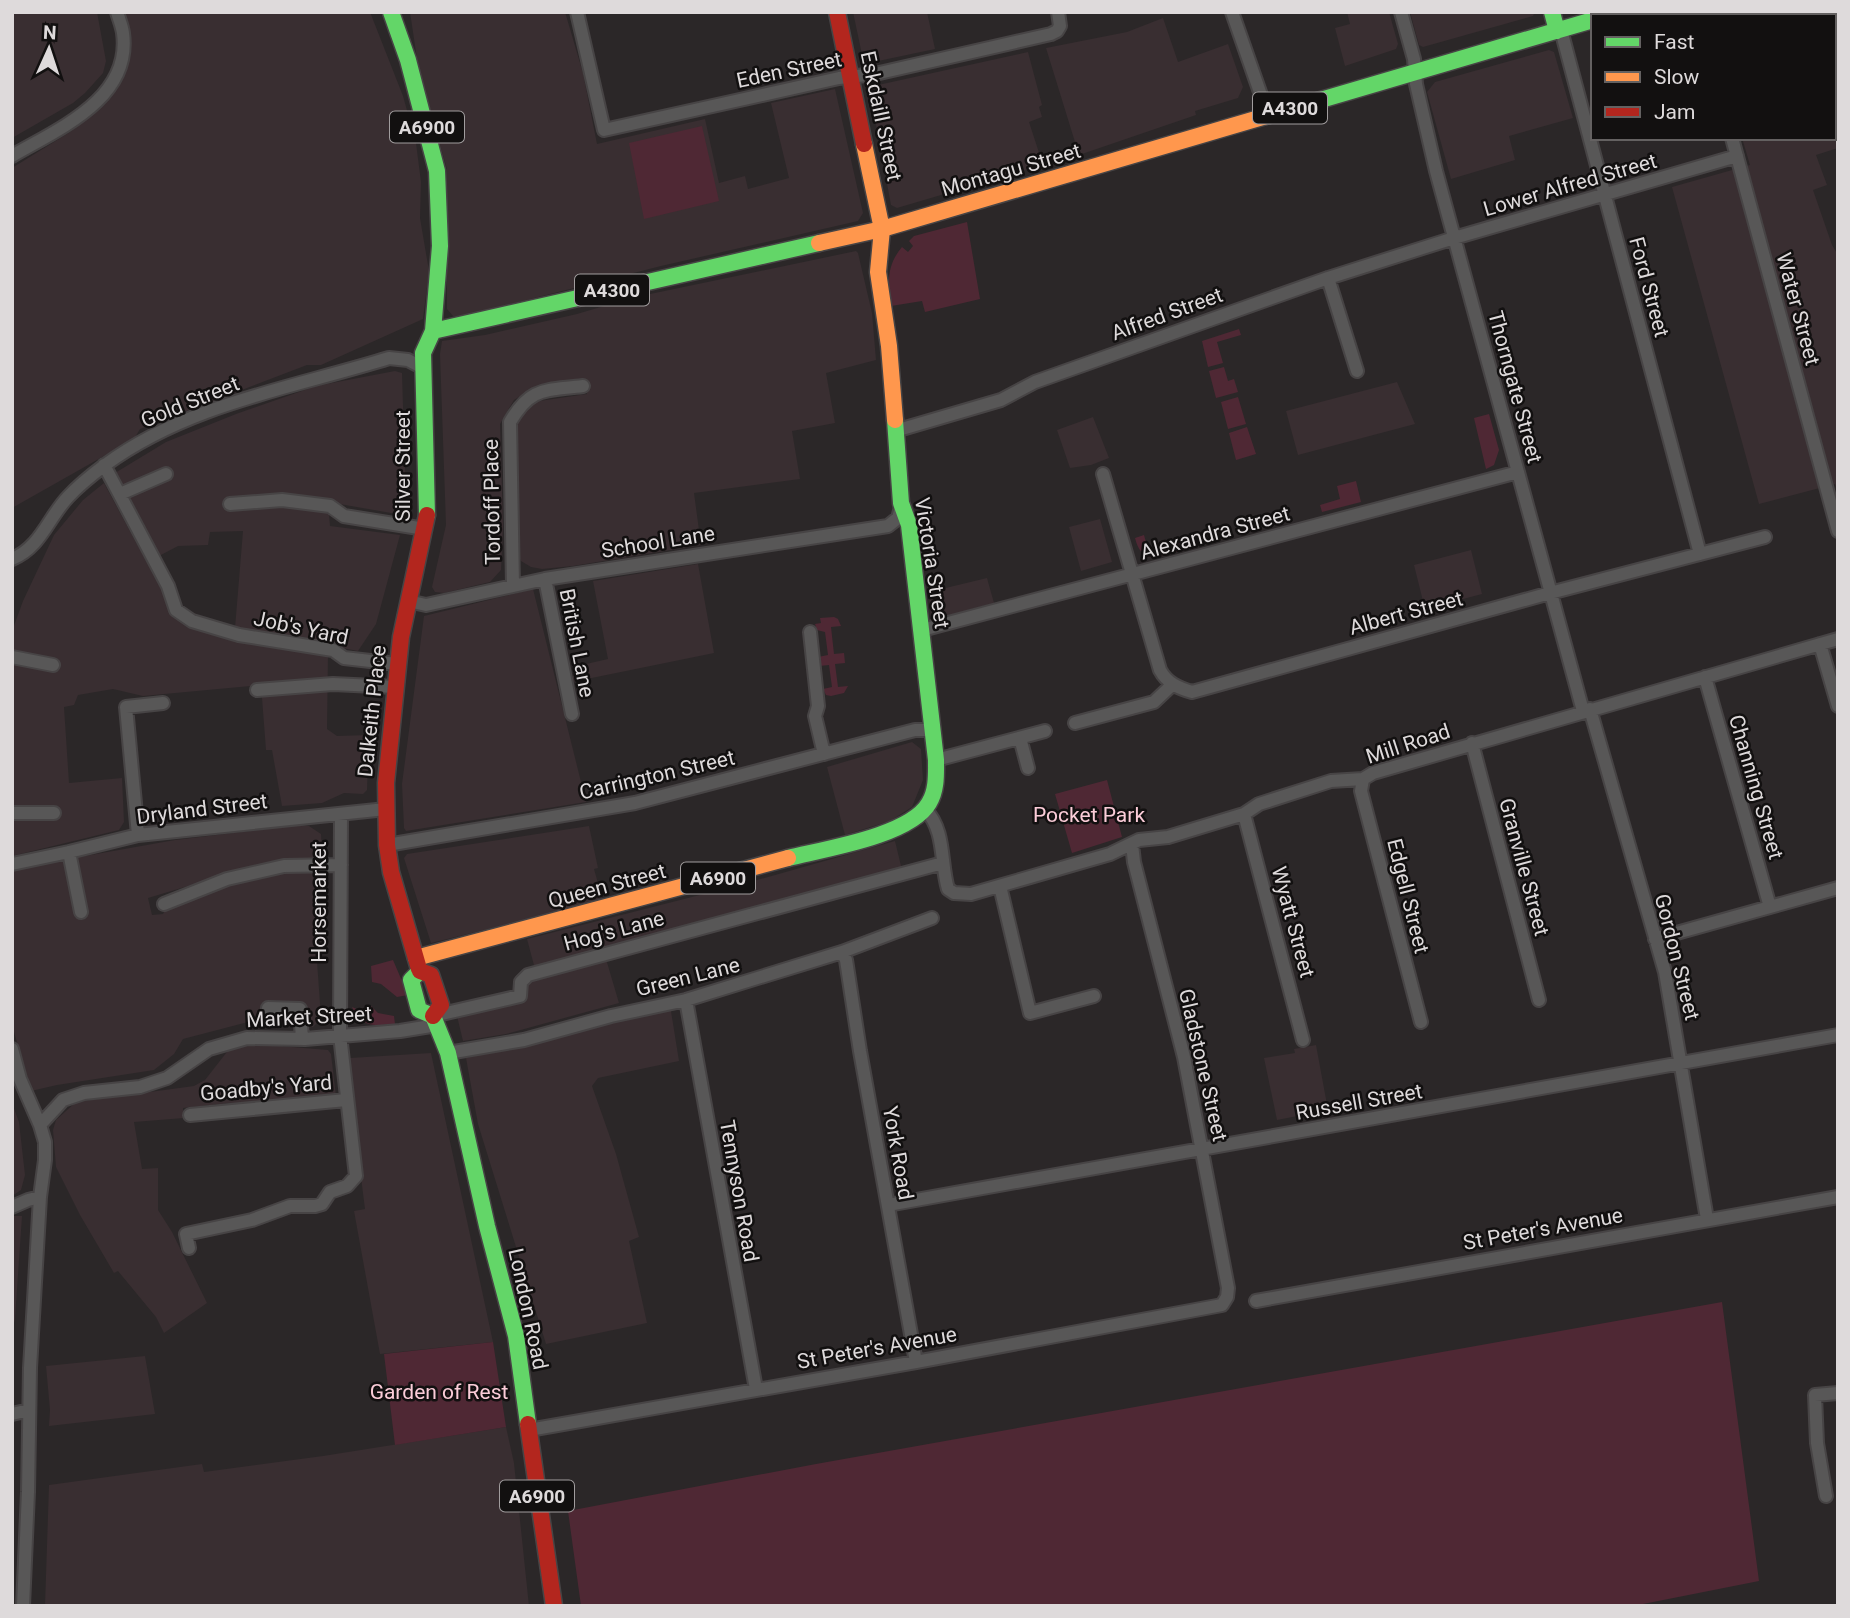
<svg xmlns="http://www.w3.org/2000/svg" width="1850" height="1618" viewBox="0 0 1850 1618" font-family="Roboto,sans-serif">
	<rect width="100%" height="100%" fill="#2b2728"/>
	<!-- built -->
	<path fill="#392e31" d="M 12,12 L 97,12 L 106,61 L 103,73 L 85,93 L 73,103 L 12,138 Z
		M 124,12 L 370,12 L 403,96 L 416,143 L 421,182 L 420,218 L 429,271 L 423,319 L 321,365 L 307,365 L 140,429 L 134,439 L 12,508 L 12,168 L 70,132 L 104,105 L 118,88 L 129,53 L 129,34 Z
		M 410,12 L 565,12 L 583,73 L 597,144 L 705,119 L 719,183 L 745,176 L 748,189 L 789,178 L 771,103 L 835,89 L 863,213 L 858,221 L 661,266 L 463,316 L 453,316 L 447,309 L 447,169 L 419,72 Z
		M 853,12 L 927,12 L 935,49 L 864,64 Z
		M 1347,12 L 1389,12 L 1398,44 L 1396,49 L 1345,66 L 1335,28 L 1350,24 Z
		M 1410,12 L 1535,12 L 1533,16 L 1423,47 L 1419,45 Z
		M 1708,12 L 1838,12 L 1838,148 L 1816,155 L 1827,185 L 1813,190 L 1832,245 L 1838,255 L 1838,492 L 1835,484 L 1759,504 L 1672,187 L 1750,165 L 1742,138 L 1834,138 L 1834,16 L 1709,16 Z
		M 1163,18 L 1178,62 L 1228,44 L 1243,87 L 1238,98 L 1195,111 L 1196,115 L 1079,155 L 1046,48 L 1127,32 Z
		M 1549,50 L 1554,52 L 1573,118 L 1509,136 L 1515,160 L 1451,179 L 1427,92 L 1435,82 Z
		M 1028,52 L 1042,105 L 1039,107 L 1042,117 L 1029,122 L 1043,165 L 897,208 L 891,205 L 869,87 Z
		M 856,251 L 858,253 L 872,313 L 876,360 L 826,373 L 835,423 L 792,431 L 800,479 L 694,493 L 701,545 L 573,566 L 542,569 L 531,567 L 521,561 L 518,555 L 516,421 L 528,406 L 539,401 L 587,394 L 585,383 L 533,388 L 514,400 L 500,424 L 503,525 L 501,570 L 490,582 L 444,593 L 435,592 L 432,587 L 446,525 L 440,354 L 442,341 L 485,335 L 577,314 L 631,298 Z
		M 395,371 L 402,373 L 406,506 L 397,514 L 328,502 L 330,526 L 400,535 L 376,624 L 358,651 L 235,628 L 243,531 L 210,532 L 208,545 L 178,546 L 159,556 L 115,473 L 166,442 L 236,414 L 316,386 Z
		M 1397,382 L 1415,424 L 1298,455 L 1286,411 Z
		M 1093,417 L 1109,458 L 1091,465 L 1070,468 L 1057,430 Z
		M 104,483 L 138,546 L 158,580 L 165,586 L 172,614 L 328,654 L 327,729 L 337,736 L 369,735 L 367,790 L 363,794 L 344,793 L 322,803 L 282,806 L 272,750 L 266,750 L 261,685 L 143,696 L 113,689 L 78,695 L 74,705 L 64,707 L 69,783 L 122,778 L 124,822 L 119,830 L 12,856 L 12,631 L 23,601 L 54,535 L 83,500 Z
		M 1100,519 L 1112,562 L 1081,571 L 1069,527 Z
		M 1471,550 L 1482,594 L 1425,609 L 1414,565 Z
		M 698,564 L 714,653 L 572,682 L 571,677 L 574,676 L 573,667 L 608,659 L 593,581 Z
		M 987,578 L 994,603 L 931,620 L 929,592 Z
		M 533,589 L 586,802 L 406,831 L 404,828 L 402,784 L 424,616 Z
		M 912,742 L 921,749 L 923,780 L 912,807 L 890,821 L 845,835 L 827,767 Z
		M 299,825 L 309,826 L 321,834 L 322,851 L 318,856 L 311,860 L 245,869 L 148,898 L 152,915 L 163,914 L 166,908 L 227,884 L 295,870 L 320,871 L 315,933 L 321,1017 L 317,1023 L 313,1027 L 305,1028 L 248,1022 L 183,1039 L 174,1054 L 154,1070 L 57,1085 L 31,1091 L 12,1025 L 12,869 L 175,840 Z
		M 589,826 L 598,868 L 594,869 L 603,901 L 431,943 L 404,858 L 407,854 Z
		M 895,841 L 902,870 L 535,969 L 527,939 L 743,884 Z
		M 606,959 L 619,1003 L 506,1034 L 463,1041 L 457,1016 L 523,1001 L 529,980 Z
		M 670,1005 L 679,1061 L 598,1078 L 592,1086 L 616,1154 L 639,1237 L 629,1241 L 647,1323 L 546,1344 L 478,1124 L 466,1058 L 525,1045 Z
		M 256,1044 L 328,1050 L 331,1054 L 336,1096 L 239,1106 L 230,1103 L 183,1108 L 184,1118 L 134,1122 L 142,1169 L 158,1168 L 158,1210 L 172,1232 L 207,1303 L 164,1333 L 156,1317 L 118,1271 L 114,1273 L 80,1215 L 56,1167 L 53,1130 L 56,1120 L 76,1102 L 194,1086 L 205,1080 L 230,1048 L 236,1045 Z
		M 1316,1045 L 1328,1110 L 1277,1120 L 1264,1058 L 1295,1053 L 1294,1049 Z
		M 431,1053 L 493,1342 L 380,1354 L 354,1211 L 365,1209 L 357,1146 L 350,1058 Z
		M 12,1103 L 19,1122 L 25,1175 L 21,1190 L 12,1196 Z
		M 12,1216 L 22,1216 L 15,1319 L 12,1331 Z
		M 145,1356 L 155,1414 L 49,1426 L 50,1410 L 46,1366 Z
		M 506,1427 L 514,1463 L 529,1606 L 45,1606 L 49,1485 L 202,1464 L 204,1472 L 323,1456 Z"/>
	<!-- green -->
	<path fill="#4f2834" d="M 702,126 L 719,201 L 644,219 L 629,143 Z
		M 967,222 L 980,299 L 925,312 L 922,301 L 891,306 C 888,283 886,266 902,247 L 908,252 L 913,246 L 909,241 L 914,236 Z
		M 1239,329 L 1241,335 L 1217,342 L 1223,363 L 1208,367 L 1202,341 Z
		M 1224,367 L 1228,381 L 1234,379 L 1238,392 L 1216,398 L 1209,371 Z
		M 1238,397 L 1246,424 L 1228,429 L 1221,402 Z
		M 1489,414 L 1499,450 L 1494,465 L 1486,469 L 1474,418 Z
		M 1247,427 L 1256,454 L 1236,460 L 1229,433 Z
		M 1356,481 L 1361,502 L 1322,512 L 1320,505 L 1340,499 L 1337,486 Z
		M 1144,535 L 1148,550 L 1189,540 L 1191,548 L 1153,558 C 1141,555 1138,549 1135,538 Z
		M 834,617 L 838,619 L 841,626 L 831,627 L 834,654 L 844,653 L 845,663 L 835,664 L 838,687 L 848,686 L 844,693 L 831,696 L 826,695 L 823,689 L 832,687 L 829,665 L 819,666 L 818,657 L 828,655 L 825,632 L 817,630 L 815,624 L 821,623 L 820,618 Z
		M 1107,780 L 1122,837 L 1072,853 L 1055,794 Z
		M 393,960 L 408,995 L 397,997 L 381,984 L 372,982 L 371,966 Z
		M 371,1006 L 378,1013 L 394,1016 L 395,1024 C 375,1026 361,1028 352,1007 L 359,1010 Z
		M 1722,1302 L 1759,1581 L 1633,1606 L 581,1606 L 568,1511 L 816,1464 Z
		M 493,1342 L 506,1427 L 395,1445 L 384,1354 Z"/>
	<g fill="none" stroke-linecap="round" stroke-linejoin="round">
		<defs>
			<path id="street" d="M 577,12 L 604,130 L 839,78 L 875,74 L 1051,34 L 1057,31 L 1060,26 L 1058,12
				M 1232,12 L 1268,115
				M 1401,12 L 1414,59 L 1416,84 L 1436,171 L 1583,711
				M 1698,12 L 1699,16
				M 1561,30 L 1700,554
				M 1732,138 L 1838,531
				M 12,156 C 58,129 132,99 123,33 C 122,26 119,19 117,12
				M 1328,278 L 1357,371
				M 895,431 L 1001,400 L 1035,382 L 1328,278 L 1454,238 L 1737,156
				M 104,465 L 168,586 L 176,610 L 192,621 L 239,635 L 333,650 L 344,658 L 397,664
				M 1103,474 L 1160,670 C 1167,683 1178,688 1192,692 L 1550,593 L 1765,537
				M 120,494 L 166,474
				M 230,504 L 282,500 L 330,506 L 344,516 L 425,529
				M 12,559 C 41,547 48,518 68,497 C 79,485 93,474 105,465 C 188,404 292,388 389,358 L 408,360 L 423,368
				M 545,579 L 572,714
				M 513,585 L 510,422 C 531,386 545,391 583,386
				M 408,601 L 426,605 L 545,579 L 888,526 L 898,518 L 901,507
				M 922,630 L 1518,472
				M 810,632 L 818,706 L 815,716 L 824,754
				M 1820,644 L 1838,706
				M 12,657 L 53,665
				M 1705,677 L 1770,907
				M 257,690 L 333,684 L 395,687
				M 1590,709 L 1665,972 L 1707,1219
				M 1075,723 L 1154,702 L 1173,684
				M 1020,738 L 1028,768
				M 1472,743 L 1539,1000
				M 936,760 L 1045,731
				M 1363,779 L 1361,791 L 1421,1022
				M 925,809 C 946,831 940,862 948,889 L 954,893 L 971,894 L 1110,854 L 1139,840 L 1168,837 L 1244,814 L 1259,804 L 1331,781 L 1363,779 L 1373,773 L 1838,639
				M 12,813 L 54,813
				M 1244,814 L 1303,1040
				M 138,835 L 126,707 L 163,703
				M 387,845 L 635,803 L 915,730 L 933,730
				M 69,852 L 81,912
				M 12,864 L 69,852 L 138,835 L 386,809
				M 1000,886 L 1030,1013 L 1094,996
				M 164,904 L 227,879 L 284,866 L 341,865
				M 1655,939 L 1838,888
				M 842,952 L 846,960 L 860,1051 L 916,1362
				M 686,1000 L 756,1389
				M 268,1008 L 300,1009 L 302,1039
				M 433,1016 L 520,996 L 521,982 L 528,975 L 943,863
				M 12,1049 L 20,1079 L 40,1125 L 45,1142 L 45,1160 L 40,1197 L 30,1368 L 28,1492 L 23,1606
				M 448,1053 L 524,1040 L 611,1016 L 686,1000 L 842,952 L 932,918
				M 190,1115 L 346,1100
				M 40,1125 L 63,1100 L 84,1093 L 140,1087 L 167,1078 L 209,1049 L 247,1038 L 305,1039 L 400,1031 L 437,1025
				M 888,1205 L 1838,1035
				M 12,1207 L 28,1200 L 40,1197
				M 189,1248 L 186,1234 L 252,1220 L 290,1206 L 315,1206 L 322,1204 L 330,1192 L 347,1186 L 356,1176 L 340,1035 L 341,815
				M 1256,1301 L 1838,1197
				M 12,1414 L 29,1410
				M 529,1430 L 916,1362 L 1222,1305 L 1227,1297 L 1228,1288 L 1184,1057 L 1134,862 L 1132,844
				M 1826,1496 L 1817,1443 L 1815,1395 L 1838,1393"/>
			<path id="fast" d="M 391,12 L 408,60 L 437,171 L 440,246 L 433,331 L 423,353 L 427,515
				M 1552,12 L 1557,31
				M 1266,116 L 1593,20
				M 433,331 L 819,243
				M 788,858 C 824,849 910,836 929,803 C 937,790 936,774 936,760 L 909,525 L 901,503 L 895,420
				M 420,971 L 411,980 L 419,1010 L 433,1016 L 448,1053 L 487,1226 L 516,1336 L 528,1424"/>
			<path id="slow" d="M 864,144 L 882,229 L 878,272 L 889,346 L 895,420
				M 819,243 L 882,229 L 1266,116
				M 416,958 L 788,858"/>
			<path id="jam" d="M 837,12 L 864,144
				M 1605,16 L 1617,12
				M 419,969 L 391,872 L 387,845 L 386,783 L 401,637 L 427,515
				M 420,971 L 431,975 L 441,1005 L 433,1016
				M 528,1424 L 554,1606"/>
		</defs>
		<!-- street casing -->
		<use href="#street" stroke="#474445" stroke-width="16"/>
		<!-- fast casing -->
		<use href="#fast" stroke="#474445" stroke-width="19"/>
		<!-- slow casing -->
		<use href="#slow" stroke="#474445" stroke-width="19"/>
		<!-- jam casing -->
		<use href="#jam" stroke="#474445" stroke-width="19"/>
		<!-- street -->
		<use href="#street" stroke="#585757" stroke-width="12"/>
		<!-- fast -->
		<use href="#fast" stroke="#63d668" stroke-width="16"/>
		<!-- slow -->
		<use href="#slow" stroke="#ff974d" stroke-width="16"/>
		<!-- jam -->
		<use href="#jam" stroke="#b3261e" stroke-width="16"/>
	</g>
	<g text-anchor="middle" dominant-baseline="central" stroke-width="5" stroke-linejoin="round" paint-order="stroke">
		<!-- shield labels -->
		<g fill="#121010" stroke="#a19d9e" stroke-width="2">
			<rect x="1253" y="92.5" width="74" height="31" rx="5"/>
			<rect x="390" y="111.5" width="74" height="31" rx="5"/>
			<rect x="575" y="274.5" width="74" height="31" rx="5"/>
			<rect x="681" y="862.5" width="74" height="31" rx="5"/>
			<rect x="500" y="1480.5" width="74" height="31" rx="5"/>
		</g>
		<g font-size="19" font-weight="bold" fill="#dedadb">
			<text x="1290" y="108">A4300</text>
			<text x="427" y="127">A6900</text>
			<text x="612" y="290">A4300</text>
			<text x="718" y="878">A6900</text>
			<text x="537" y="1496">A6900</text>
		</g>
		<!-- street labels -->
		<g font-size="21" fill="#dedadb" stroke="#121010">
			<text transform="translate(789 70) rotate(-12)">Eden Street</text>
			<text transform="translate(881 116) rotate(78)">Eskdaill Street</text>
			<text transform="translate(1011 170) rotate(-16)">Montagu Street</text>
			<text transform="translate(1570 185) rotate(-16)">Lower Alfred Street</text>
			<text transform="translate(1649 287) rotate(75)">Ford Street</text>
			<text transform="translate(1798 309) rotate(75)">Water Street</text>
			<text transform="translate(1167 314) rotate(-20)">Alfred Street</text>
			<text transform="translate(1515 387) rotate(75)">Thorngate Street</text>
			<text transform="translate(190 402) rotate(-22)">Gold Street</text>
			<text transform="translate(403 466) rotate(-90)">Silver Street</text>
			<text transform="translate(492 502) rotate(-91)">Tordoff Place</text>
			<text transform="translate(1215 533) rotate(-15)">Alexandra Street</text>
			<text transform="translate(658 542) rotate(-9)">School Lane</text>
			<text transform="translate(932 563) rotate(81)">Victoria Street</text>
			<text transform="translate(1406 613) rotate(-15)">Albert Street</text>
			<text transform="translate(301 628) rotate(12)">Job's Yard</text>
			<text transform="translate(577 643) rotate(79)">British Lane</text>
			<text transform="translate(372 711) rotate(-84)">Dalkeith Place</text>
			<text transform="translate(1408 744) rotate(-18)">Mill Road</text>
			<text transform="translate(657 775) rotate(-13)">Carrington Street</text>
			<text transform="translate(1756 787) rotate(74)">Channing Street</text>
			<text transform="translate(202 809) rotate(-7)">Dryland Street</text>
			<text transform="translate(1524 867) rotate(75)">Granville Street</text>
			<text transform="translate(607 886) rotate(-15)">Queen Street</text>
			<text transform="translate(1408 896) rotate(76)">Edgell Street</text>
			<text transform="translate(319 902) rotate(-90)">Horsemarket</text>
			<text transform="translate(1293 922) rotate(75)">Wyatt Street</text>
			<text transform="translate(614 931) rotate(-15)">Hog's Lane</text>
			<text transform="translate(1677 957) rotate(76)">Gordon Street</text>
			<text transform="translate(688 977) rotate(-14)">Green Lane</text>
			<text transform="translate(309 1017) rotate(-3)">Market Street</text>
			<text transform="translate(1203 1065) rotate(77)">Gladstone Street</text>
			<text transform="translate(266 1088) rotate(-5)">Goadby's Yard</text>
			<text transform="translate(1359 1102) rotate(-10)">Russell Street</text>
			<text transform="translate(898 1153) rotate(80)">York Road</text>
			<text transform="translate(739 1191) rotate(80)">Tennyson Road</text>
			<text transform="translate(1543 1229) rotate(-10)">St Peter's Avenue</text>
			<text transform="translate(528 1309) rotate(78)">London Road</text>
			<text transform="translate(877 1348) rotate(-10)">St Peter's Avenue</text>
		</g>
		<!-- park labels -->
		<g font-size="21" fill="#fbccd8" stroke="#121010">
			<text x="1089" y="815">Pocket Park</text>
			<text x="439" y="1392">Garden of Rest</text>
		</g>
	</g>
	<!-- border -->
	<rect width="1850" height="1618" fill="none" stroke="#dedadb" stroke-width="28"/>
	<!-- legend -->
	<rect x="1591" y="14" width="245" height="126" fill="#121010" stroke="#646161" stroke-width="2"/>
	<rect x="1605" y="37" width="35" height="10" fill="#63d668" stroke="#646161" stroke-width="2"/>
	<text x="1654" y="49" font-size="21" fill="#dedadb">Fast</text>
	<rect x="1605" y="72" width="35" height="10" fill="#ff974d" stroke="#646161" stroke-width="2"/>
	<text x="1654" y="84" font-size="21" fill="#dedadb">Slow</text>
	<rect x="1605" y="107" width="35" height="10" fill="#b3261e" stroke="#646161" stroke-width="2"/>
	<text x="1654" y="119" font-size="21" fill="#dedadb">Jam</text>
	<!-- north arrow -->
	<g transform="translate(49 49) rotate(3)" stroke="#121010" stroke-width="5" paint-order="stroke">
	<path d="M0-5L12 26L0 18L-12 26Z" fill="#dedadb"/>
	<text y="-10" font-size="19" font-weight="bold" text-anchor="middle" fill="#dedadb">N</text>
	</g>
</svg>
